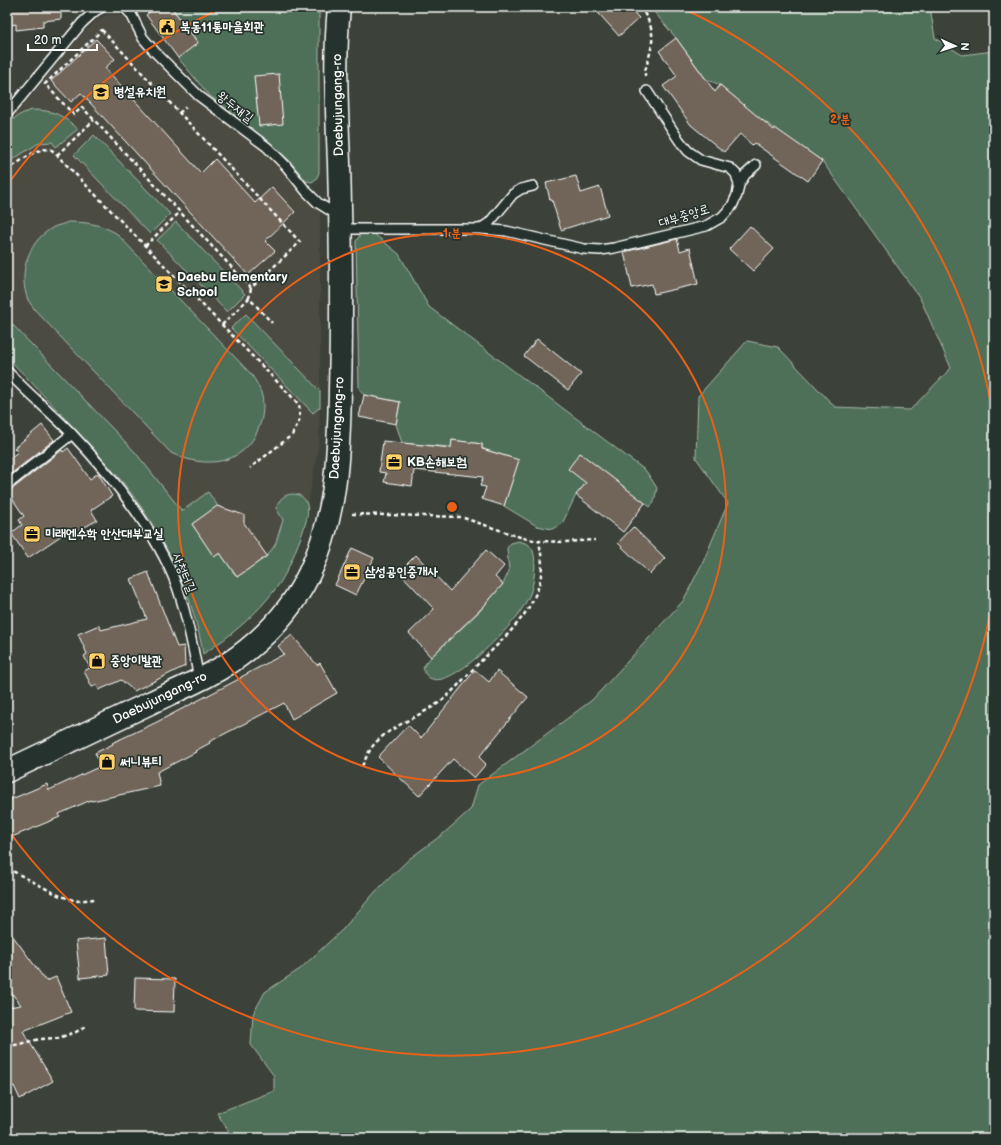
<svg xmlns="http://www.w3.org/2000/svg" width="1001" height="1145" viewBox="0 0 1001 1145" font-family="'Balsamiq Sans','Poor Story',sans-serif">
	<rect width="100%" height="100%" fill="#3c423a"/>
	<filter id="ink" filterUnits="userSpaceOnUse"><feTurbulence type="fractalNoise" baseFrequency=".025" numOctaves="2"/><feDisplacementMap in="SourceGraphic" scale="8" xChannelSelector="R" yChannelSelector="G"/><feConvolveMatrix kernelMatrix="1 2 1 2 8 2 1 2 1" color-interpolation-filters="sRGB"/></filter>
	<g filter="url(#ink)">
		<!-- built -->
		<path fill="#4b4c43" d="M 116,14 L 124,17 L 131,26 L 140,42 L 152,56 L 195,99 L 265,151 L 283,169 L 300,192 L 320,212 L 320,386 L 319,443 L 304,527 L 293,559 L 278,586 L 238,629 L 219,644 L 203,654 L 199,630 L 175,565 L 157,531 L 137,500 L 110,467 L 7,357 L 7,125 L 79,37 L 98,19 L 107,15 Z"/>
		<!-- green -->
		<path fill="#4f6f59" stroke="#a7b7ac" d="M 171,7 L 319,7 L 319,173 L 316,179 L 312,182 L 306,181 L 289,160 L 269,142 L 209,95 L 178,58 L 198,42 Z
			M 650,7 L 930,7 L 935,38 L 962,55 L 994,51 L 994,1138 L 233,1138 L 217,1113 L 274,1091 L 274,1076 L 251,1045 L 253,1014 L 265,992 L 300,969 L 343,929 L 376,891 L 409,859 L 443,834 L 471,809 L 478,785 L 592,700 L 683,601 L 703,562 L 728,503 L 696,458 L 698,396 L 747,341 L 778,347 L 835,407 L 910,410 L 951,368 L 920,298 L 822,161 L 758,117 L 720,85 L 706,79 L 676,38 Z
			M 32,110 C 54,110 62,115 78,129 L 56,147 L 52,142 L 39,143 L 7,163 L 7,125 C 14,117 22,113 32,110 Z
			M 94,135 L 170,214 L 150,234 L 74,155 Z
			M 68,222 C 88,222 99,224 116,233 L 251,374 C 256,381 260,388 262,396 C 264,407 263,417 259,427 C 245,466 204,469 171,453 L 35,310 C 33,307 30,303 28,300 C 17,273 29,238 56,226 C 60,225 64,224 68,222 Z
			M 176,222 L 245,294 L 227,312 L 157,240 Z
			M 361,234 L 374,234 L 399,254 L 429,307 L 646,471 L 657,488 L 654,502 L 650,507 L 580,453 L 586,483 L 576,495 L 562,524 L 552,529 L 537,526 L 504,506 L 518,460 L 487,450 L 482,448 L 482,444 L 452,440 L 451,447 L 402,443 L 396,424 L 400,402 L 364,395 L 359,388 L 356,241 Z
			M 246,314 L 320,391 L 320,407 L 313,413 L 231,328 Z
			M 7,319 L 135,452 L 182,511 L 208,492 L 218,506 L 192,524 L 214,556 L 220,553 L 237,577 L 267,556 L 275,545 L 283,520 L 276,508 C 278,505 279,501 281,499 C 287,492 302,492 306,502 C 311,512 304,527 301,537 C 294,554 288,572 277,587 C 257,614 231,636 203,654 C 194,599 169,547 137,501 C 123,481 106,463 90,446 C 63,416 35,386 7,357 Z
			M 519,541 L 528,544 C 530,546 532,549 533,551 C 537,562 534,583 530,594 C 527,601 522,609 518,615 C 506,631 453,687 432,679 C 426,677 424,672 423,667 L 431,657 L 480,611 L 503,584 L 509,571 L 507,548 L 511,543 Z"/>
		<!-- building -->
		<path fill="#6f6558" stroke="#fff" d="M 7,7 L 61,7 L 61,19 L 43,21 L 43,27 L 16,30 L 16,24 L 7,26 Z
			M 156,7 L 171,7 L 198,43 L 178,58 L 146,15 Z
			M 593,7 L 629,7 L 639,18 L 619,36 Z
			M 676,38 L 715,92 L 720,85 L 774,130 L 775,128 L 822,161 L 808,181 L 754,143 L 752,145 L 740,134 L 724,152 L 691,125 L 663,86 L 677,76 L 659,51 Z
			M 96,39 L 115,59 L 105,68 L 201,173 L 215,159 L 255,203 L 272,187 L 295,212 L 265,241 L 275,251 L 248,275 L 81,93 L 71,102 L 51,81 Z
			M 279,74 L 283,124 L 259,126 L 254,76 Z
			M 576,176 L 581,193 L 600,187 L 608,215 L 561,230 L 552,200 L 550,200 L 546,183 Z
			M 750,226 L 774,249 L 753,271 L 729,249 Z
			M 677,239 L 680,251 L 690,248 L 698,284 L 654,294 L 652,284 L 632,288 L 624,252 Z
			M 537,339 L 581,374 L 568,390 L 524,356 Z
			M 364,395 L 400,402 L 396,424 L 359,417 Z
			M 42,425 L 54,440 L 7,477 L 7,460 L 18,452 L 14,448 Z
			M 452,440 L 482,444 L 482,449 L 519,460 L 504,506 L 482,499 L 486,487 L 480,486 L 483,477 L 414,470 L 412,486 L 384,482 L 386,473 L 379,472 L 383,441 L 451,448 Z
			M 68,448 L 90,479 L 98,473 L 112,496 L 91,510 L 97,520 L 71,535 L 68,531 L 28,558 L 11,533 L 22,525 L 19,520 L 24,516 L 7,491 L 11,490 L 62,450 L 63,452 Z
			M 580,453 L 645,503 L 623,532 L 576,495 L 586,483 L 568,469 Z
			M 217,506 L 244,515 L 244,523 L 267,556 L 237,577 L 220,553 L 214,557 L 192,524 Z
			M 633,527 L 665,558 L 650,574 L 618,543 Z
			M 352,548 L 374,558 L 356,595 L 335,585 Z
			M 486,550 L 504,566 L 495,577 L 503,584 L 484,606 L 431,657 L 409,633 L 434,609 L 399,572 L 416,555 L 450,591 Z
			M 148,572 L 177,647 L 184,646 L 185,666 L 134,691 L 121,680 L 99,690 L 97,685 L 92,687 L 84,671 L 90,668 L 84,656 L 87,654 L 78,634 L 99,625 L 101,630 L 147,619 L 131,579 Z
			M 292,635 L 317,665 L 320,663 L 337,693 L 292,719 L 284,703 L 209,742 L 210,743 L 195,751 L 196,752 L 157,772 L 160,786 L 92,801 L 91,800 L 59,814 L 60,817 L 7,839 L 7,801 L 47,784 L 49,790 L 101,766 L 95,753 L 113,744 L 112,743 L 155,723 L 241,678 L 241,677 L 284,654 L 278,646 Z
			M 475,670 L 489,682 L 497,671 L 528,697 L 479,757 L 486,764 L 474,778 L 453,759 L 419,796 L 378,757 L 408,725 L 421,738 Z
			M 7,928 L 46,981 L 56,977 L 71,1012 L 23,1031 L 53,1081 L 20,1099 L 14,1086 L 7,1088 L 7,1004 L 9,1007 L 21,1005 L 7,987 Z
			M 106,938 L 109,975 L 80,978 L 76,941 Z
			M 135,978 L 175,979 L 174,1012 L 134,1011 Z"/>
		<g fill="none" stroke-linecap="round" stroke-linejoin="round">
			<defs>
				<path id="service" d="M 124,7 L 131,14 L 143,38 L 155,52 L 199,96 L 267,147 L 286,166 L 306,191 L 318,203 L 339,216
					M 7,114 L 82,23 L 95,11 L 102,7
					M 739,185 L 745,175 L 756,165
					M 340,229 L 480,229 L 506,231 L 584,249 L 600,250 L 614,248 L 706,226 L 722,217 L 732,206 L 737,195 L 739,185 L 736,174 L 730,168 L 701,160 L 688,151 L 679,140 L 647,91
					M 480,229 L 489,223 L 513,194 L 521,189 L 533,186
					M 7,371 C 27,393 51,412 72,434 C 113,477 165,542 181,599 C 189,625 194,653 199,679
					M 7,485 L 72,434"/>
				<path id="tertiary" d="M 7,771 C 55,748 104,725 152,702 C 184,687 219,673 247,650 C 272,630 295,603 309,574 C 337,517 339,451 340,389 C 342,314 341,238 339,163 C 337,111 334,58 339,7"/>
			</defs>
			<!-- service casing -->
			<use href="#service" stroke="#fff" stroke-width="12"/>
			<!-- tertiary casing -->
			<use href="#tertiary" stroke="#fff" stroke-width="25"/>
			<!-- path -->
			<path stroke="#fff" stroke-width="2.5" stroke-dasharray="4 3" stroke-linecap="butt" d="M 640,7 C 653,25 655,36 649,57 C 647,64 645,69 645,76
				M 102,30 L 300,242 L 251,288 L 82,107 L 74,115 L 45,84 Z
				M 179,113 L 186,107
				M 57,155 L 94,120
				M 7,170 C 19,163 38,145 52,150 L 294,399 L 299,405 L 300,412 L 299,421 L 292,435 L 250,468
				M 145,246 L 180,212
				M 251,288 L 249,298 L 272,323
				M 222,325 L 249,298
				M 352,514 L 461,517 L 523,538 L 539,541 L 565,542 L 595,540
				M 362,766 C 365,760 368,753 372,747 C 387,727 419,717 440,702 C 454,691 466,676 479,663 C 503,639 536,611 541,575 C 543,563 541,553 539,541
				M 7,868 L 58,895 L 76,901 L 95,899
				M 7,1047 L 40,1039 L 58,1038 L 76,1032 L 87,1025"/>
			<!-- service -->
			<use href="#service" stroke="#26332d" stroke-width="9"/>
			<!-- tertiary -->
			<use href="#tertiary" stroke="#26332d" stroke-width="22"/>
		</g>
	</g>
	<!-- distance rings -->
	<g fill="none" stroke="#e96118" stroke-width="2">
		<circle cx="452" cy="507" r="274"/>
		<path d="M993 598A549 549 0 0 1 8 830M8 184A549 549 0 0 1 224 7M680 7A549 549 0 0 1 993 416"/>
	</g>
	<!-- icons -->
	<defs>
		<symbol id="civic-square" viewBox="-11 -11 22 22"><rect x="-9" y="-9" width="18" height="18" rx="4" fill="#ffd166" stroke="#26332d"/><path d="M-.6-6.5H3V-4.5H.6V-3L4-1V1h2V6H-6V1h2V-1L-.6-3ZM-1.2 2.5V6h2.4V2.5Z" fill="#111"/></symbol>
		<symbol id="school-square" viewBox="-11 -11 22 22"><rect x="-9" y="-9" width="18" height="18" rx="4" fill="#ffd166" stroke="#26332d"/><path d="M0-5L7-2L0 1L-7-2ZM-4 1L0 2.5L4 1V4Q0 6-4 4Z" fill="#111"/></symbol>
		<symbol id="office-square" viewBox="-11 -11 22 22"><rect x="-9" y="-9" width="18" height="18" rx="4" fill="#ffd166" stroke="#26332d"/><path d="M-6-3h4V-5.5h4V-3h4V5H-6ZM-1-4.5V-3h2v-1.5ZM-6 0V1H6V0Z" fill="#111"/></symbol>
		<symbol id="shop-square" viewBox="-11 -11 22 22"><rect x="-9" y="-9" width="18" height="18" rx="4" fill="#ffd166" stroke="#26332d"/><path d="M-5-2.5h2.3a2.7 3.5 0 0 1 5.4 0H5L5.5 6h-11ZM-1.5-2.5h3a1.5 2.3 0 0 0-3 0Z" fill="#111"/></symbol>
	</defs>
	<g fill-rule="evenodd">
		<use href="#civic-square" x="157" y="17" width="20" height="20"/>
		<use href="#school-square" x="91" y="82" width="20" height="20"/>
		<use href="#school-square" x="154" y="274" width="20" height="20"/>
		<use href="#office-square" x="384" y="452" width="20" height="20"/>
		<use href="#office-square" x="22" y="524" width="20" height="20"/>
		<use href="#office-square" x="342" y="562" width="20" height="20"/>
		<use href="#shop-square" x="87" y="651" width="20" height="20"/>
		<use href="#shop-square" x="97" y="752" width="20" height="20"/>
	</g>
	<g text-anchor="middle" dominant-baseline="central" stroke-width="3.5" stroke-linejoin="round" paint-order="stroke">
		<!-- poi labels -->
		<g font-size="13" font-weight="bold" fill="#fff" stroke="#26332d" text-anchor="start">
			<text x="180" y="27">북동11통마을회관</text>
			<text x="114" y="92">병설유치원</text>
			<text x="177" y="277">Daebu Elementary<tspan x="177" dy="15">School</tspan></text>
			<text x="407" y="462">KB손해보험</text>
			<text x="45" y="534">미래엔수학 안산대부교실</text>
			<text x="365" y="572">삼성공인중개사</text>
			<text x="110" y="661">중앙이발관</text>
			<text x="120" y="762">써니뷰티</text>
		</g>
		<!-- street labels -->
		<g font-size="13" fill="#fff" stroke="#26332d">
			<text transform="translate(338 105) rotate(-91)">Daebujungang-ro</text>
			<text transform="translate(235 107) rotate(37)">왕두재길</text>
			<text transform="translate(684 216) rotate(-17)">대부중앙로</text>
			<text transform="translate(337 428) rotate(-87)">Daebujungang-ro</text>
			<text transform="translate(184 573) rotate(67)">사청터길</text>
			<text transform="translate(160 698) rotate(-26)">Daebujungang-ro</text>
		</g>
	</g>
	<circle cx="452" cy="507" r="6" fill="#e96118" stroke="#26332d" stroke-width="2"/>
	<g font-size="12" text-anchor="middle" font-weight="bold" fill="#e96118" stroke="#26332d" stroke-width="3.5" stroke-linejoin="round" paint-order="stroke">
		<text x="840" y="123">2 분</text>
		<text x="452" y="237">1 분</text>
	</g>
	<!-- margin -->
	<rect width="1001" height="1145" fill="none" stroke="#26332d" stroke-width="24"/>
	<rect x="12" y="12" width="977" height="1121" fill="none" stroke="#fff" stroke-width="1.5" filter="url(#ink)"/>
	<!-- north arrow -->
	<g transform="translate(955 46) rotate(93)" stroke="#26332d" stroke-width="3" paint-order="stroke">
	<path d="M0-3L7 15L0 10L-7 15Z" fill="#ffffff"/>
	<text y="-6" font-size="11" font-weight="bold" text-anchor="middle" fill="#ffffff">N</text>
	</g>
	<!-- scale -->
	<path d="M28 44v6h69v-6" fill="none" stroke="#ffffff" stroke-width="2"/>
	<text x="34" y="44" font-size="12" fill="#ffffff" stroke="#26332d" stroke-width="3" paint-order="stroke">20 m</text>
</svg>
